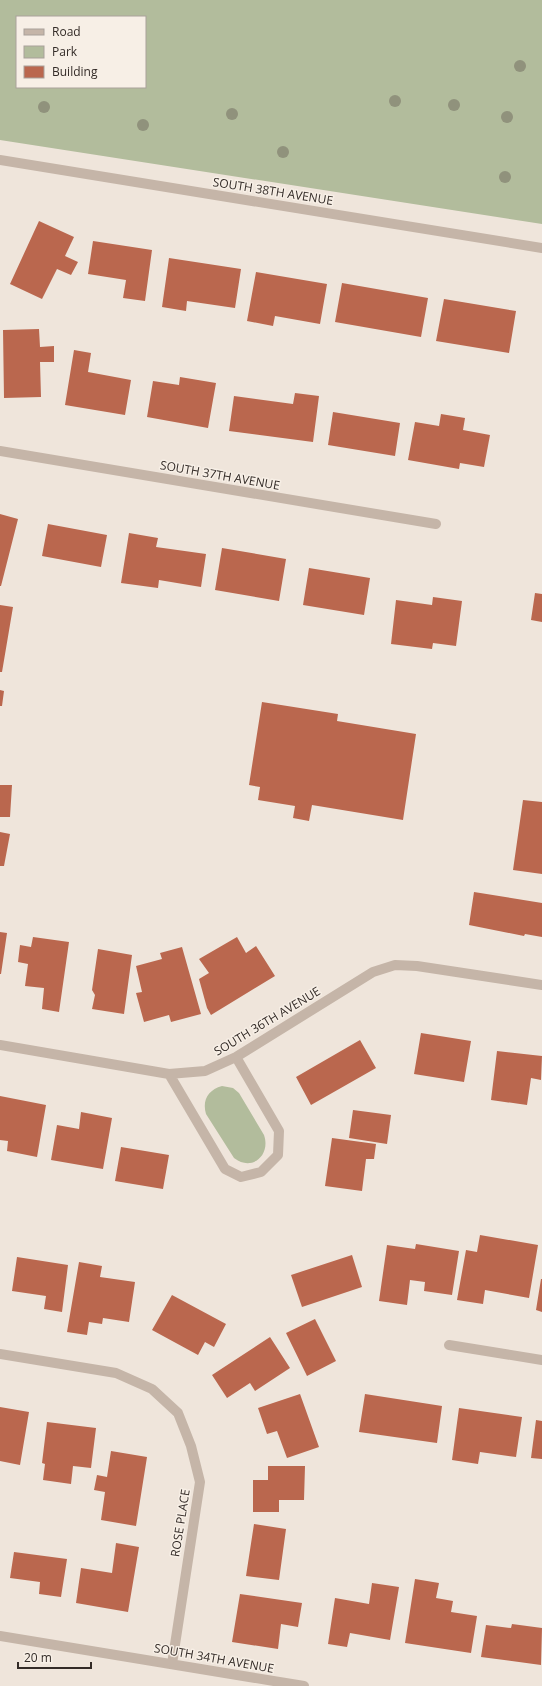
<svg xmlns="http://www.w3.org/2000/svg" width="542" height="1686" viewBox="0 0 542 1686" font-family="'Open Sans',sans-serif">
	<rect width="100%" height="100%" fill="#efe5db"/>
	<!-- green -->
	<path fill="#b2bc9c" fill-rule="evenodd" d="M 0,0 L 542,0 L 542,224 L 0,140 ZM 17,17 L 145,17 L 145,87 L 17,87 Z
		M 222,1086 L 233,1088 L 239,1093 L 264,1135 C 271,1155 252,1172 234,1158 L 206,1114 C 202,1100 208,1090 222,1086 Z"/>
	<!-- building -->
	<path fill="#ba674e" d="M 39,221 L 74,237 L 65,256 L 78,262 L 71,275 L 57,269 L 42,299 L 10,284 Z
		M 93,241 L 152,250 L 145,301 L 123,298 L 126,280 L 88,274 Z
		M 169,258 L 241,269 L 235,308 L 187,301 L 186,311 L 162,307 Z
		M 256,272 L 327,284 L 320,324 L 275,316 L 273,326 L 247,321 Z
		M 342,283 L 428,298 L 421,337 L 335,322 Z
		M 444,299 L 516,311 L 509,353 L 436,341 Z
		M 39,329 L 40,347 L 54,346 L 54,362 L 40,362 L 41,397 L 4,398 L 3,330 Z
		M 74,350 L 91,353 L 88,372 L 131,380 L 125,415 L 65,405 Z
		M 180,377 L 216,383 L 208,428 L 147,417 L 153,381 L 179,385 Z
		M 295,393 L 319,396 L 313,442 L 229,431 L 234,396 L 293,404 Z
		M 333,412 L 400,423 L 395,456 L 328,445 Z
		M 441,414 L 465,418 L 463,430 L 490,435 L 484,467 L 460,463 L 459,469 L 408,460 L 415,422 L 439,426 Z
		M 0,514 L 18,519 L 1,586 L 0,586 Z
		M 48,524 L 107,535 L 101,567 L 42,556 Z
		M 129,533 L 158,538 L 156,547 L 206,554 L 201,587 L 159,580 L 158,588 L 121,583 Z
		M 222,548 L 286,559 L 279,601 L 215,590 Z
		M 309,568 L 370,578 L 364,615 L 303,605 Z
		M 535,593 L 542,594 L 542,622 L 531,620 Z
		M 433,597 L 462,601 L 456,646 L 433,643 L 432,649 L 391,644 L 396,600 L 432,605 Z
		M 0,605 L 13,607 L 2,672 L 0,672 Z
		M 0,690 L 4,691 L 2,706 L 0,706 Z
		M 262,702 L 338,714 L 337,721 L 416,734 L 403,820 L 312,805 L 309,821 L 293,818 L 295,806 L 258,800 L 260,787 L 249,785 Z
		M 0,785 L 12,785 L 10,817 L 0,817 Z
		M 523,800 L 542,802 L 542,874 L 513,870 Z
		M 0,832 L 10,834 L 4,866 L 0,866 Z
		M 474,892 L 542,903 L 542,937 L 525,934 L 524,936 L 469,925 Z
		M 0,932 L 7,933 L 1,974 L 0,974 Z
		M 33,937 L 69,942 L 59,1012 L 42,1009 L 44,988 L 25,986 L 28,964 L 18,962 L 20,945 L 31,947 Z
		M 237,937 L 246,953 L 256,946 L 275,976 L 211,1015 L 207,1008 L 199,979 L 209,973 L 199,959 Z
		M 182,947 L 201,1014 L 171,1022 L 169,1015 L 144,1022 L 136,993 L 142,992 L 136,966 L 162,959 L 160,953 Z
		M 98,949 L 132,955 L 124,1014 L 92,1009 L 95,995 L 92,990 Z
		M 421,1033 L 471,1041 L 464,1082 L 414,1074 Z
		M 360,1040 L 376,1068 L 311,1105 L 296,1077 Z
		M 497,1051 L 542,1056 L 541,1080 L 531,1078 L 527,1105 L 491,1100 Z
		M 0,1096 L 46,1105 L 37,1157 L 7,1151 L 8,1141 L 0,1140 Z
		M 353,1110 L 391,1115 L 387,1144 L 349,1138 Z
		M 81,1112 L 112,1118 L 103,1169 L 51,1160 L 57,1125 L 79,1129 Z
		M 332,1138 L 376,1144 L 374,1159 L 366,1159 L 362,1191 L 325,1186 Z
		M 121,1147 L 169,1155 L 163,1189 L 115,1181 Z
		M 480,1235 L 538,1245 L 529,1298 L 485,1290 L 483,1304 L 457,1300 L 466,1250 L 477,1252 Z
		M 416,1244 L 459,1251 L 452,1295 L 424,1291 L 425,1282 L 410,1280 L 407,1305 L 379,1301 L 387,1245 L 415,1249 Z
		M 352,1255 L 362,1287 L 302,1307 L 291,1275 Z
		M 17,1257 L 68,1265 L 62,1312 L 44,1309 L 46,1296 L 12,1291 Z
		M 79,1262 L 102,1266 L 100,1277 L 135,1282 L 129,1322 L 103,1318 L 102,1324 L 89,1322 L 87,1335 L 67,1332 Z
		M 541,1279 L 542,1279 L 542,1312 L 536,1310 Z
		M 172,1295 L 226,1324 L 214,1347 L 205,1342 L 198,1355 L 152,1330 Z
		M 315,1319 L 336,1361 L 307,1376 L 286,1333 Z
		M 270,1337 L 290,1368 L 255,1391 L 250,1383 L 227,1398 L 212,1375 Z
		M 300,1394 L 319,1447 L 287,1458 L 277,1431 L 267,1434 L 258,1408 Z
		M 365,1394 L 442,1406 L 437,1443 L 359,1432 Z
		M 0,1407 L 29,1412 L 20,1465 L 0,1461 Z
		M 459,1408 L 522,1417 L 516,1457 L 480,1452 L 478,1464 L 452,1460 Z
		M 536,1420 L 542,1421 L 542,1459 L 531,1458 Z
		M 47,1422 L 96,1428 L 91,1468 L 73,1466 L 71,1484 L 43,1480 L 45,1464 L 42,1463 Z
		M 111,1451 L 147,1457 L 136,1526 L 101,1520 L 105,1492 L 94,1490 L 97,1475 L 107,1477 Z
		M 268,1466 L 305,1466 L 304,1500 L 279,1500 L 279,1512 L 253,1512 L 253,1480 L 268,1480 Z
		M 254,1524 L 286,1529 L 279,1580 L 246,1576 Z
		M 116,1543 L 139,1547 L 128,1612 L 76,1603 L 81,1568 L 112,1573 Z
		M 14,1552 L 67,1559 L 61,1597 L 39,1594 L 40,1582 L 10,1578 Z
		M 415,1579 L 439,1583 L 436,1598 L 453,1601 L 451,1612 L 477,1616 L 471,1653 L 405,1643 Z
		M 372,1583 L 399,1587 L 390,1640 L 350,1633 L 347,1647 L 328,1644 L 335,1598 L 369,1604 Z
		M 240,1594 L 302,1603 L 298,1627 L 281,1624 L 278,1649 L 232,1642 Z
		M 512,1624 L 542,1628 L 541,1665 L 481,1657 L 486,1625 L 511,1628 Z"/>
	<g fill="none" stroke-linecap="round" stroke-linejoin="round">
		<!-- minor -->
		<path stroke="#c5b5a8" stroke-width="10" d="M 0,160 L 542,248
			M 0,451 L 436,524
			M 0,1045 L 169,1074 L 205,1071 L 236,1057 L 373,972 L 395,965 L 417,966 L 542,985
			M 169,1074 L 225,1169 L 241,1177 L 261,1172 L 278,1155 L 279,1131 L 236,1057
			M 449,1345 L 542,1360
			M 0,1354 L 116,1373 L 152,1389 L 178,1413 L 191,1446 L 200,1482 L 172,1664
			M 0,1636 L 304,1686"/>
	</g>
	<!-- trees -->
	<g fill="#90927c">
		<circle cx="520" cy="66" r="6"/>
		<circle cx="395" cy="101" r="6"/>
		<circle cx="454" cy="105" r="6"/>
		<circle cx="44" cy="107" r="6"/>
		<circle cx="232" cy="114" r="6"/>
		<circle cx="507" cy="117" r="6"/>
		<circle cx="143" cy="125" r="6"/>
		<circle cx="283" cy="152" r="6"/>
		<circle cx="505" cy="177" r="6"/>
	</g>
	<g text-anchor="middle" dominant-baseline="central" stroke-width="3" stroke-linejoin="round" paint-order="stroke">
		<!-- street labels -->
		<g font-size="12" fill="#332b27" stroke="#f7efe6">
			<text transform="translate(273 191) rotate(9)">SOUTH 38TH AVENUE</text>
			<text transform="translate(220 475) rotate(10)">SOUTH 37TH AVENUE</text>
			<text transform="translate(267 1021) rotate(-31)">SOUTH 36TH AVENUE</text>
			<text transform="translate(180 1523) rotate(-81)">ROSE PLACE</text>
			<text transform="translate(214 1658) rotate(10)">SOUTH 34TH AVENUE</text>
		</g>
	</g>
	<!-- legend -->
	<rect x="16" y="16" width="130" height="72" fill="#f7efe6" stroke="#a9a19a"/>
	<rect x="24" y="29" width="20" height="6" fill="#c5b5a8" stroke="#a9a19a"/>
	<text x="52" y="36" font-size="12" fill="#332b27">Road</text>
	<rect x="24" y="46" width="20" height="12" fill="#b2bc9c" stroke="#a9a19a"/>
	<text x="52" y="56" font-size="12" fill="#332b27">Park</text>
	<rect x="24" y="66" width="20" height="12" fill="#ba674e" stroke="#a9a19a"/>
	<text x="52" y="76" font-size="12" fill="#332b27">Building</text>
	<!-- scale -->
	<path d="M18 1662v6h73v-6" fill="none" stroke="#332b27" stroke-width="2"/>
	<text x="24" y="1662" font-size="12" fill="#332b27" stroke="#f7efe6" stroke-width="3" paint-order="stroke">20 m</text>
</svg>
